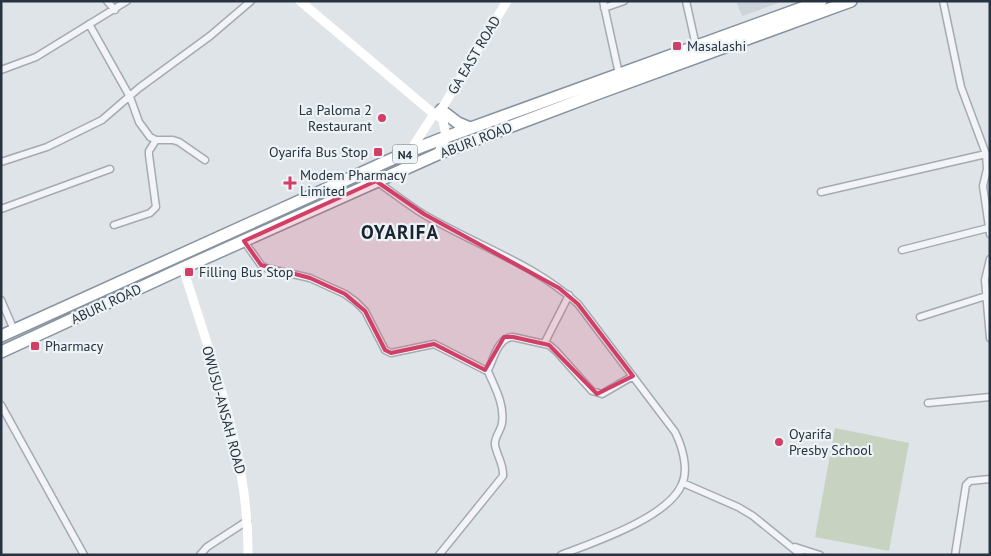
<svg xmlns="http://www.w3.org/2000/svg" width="991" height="556" viewBox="0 0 991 556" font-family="'PT Sans',sans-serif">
	<rect width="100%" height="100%" fill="#dfe4e9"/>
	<!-- built -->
	<path fill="#cdd3db" d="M 736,1 L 784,1 L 742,16 Z"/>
	<!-- pitch -->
	<path fill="#c7d3c0" d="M 835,428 L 909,443 L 889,551 L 815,537 Z"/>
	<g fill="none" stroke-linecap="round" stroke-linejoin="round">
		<defs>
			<path id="street" d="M 107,1 L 115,10
				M 603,1 L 619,74
				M 686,1 L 696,46
				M 943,1 L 961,87 L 986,154 L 987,169 L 983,186 L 990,234
				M 604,8 L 624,1
				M 89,24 L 130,97 L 139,122 L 150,137 L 156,140 L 173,140 L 179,142 L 205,160
				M 1,70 L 36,57 L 127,1
				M 1,162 L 47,147 L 102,120 L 139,88 L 210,36 L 251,1
				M 376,181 C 392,192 407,204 423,214 C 475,245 533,263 578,304 L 675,432 C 682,446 689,469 682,484 C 668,518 594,542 561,555
				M 821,192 L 986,154
				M 1,209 L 110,169
				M 114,225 L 150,213 L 156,207 L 149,155 L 149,151 L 156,140
				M 244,241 L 261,265 L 266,268 L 310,278 L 345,294 L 356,302 L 365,311 L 385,350 L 391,353 L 434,344 L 485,370 L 489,368 C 494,357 499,337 513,337 L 549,345 L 556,351 L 592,391 L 602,394 L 633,376
				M 902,250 L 988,228
				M 990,259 L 985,280 L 990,338
				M 1,300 L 14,330
				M 920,317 L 986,296
				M 544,344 L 569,295
				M 928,403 L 990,397
				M 1,405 L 84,555
				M 683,483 L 738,507 L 753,516 L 801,555
				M 795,547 L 820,555
				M 200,555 L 207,547 L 247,521
				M 439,555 L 503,476 C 504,465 497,456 495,445 C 494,437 501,431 502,423 C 505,404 494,386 487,369
				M 955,555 L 966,485 L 970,481 L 990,479"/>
			<path id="highway" d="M 441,110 L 458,123 L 470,128
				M 1,336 L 410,151 L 446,137 L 821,1
				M 1,352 L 183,268 L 438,154 L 599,93 L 851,1"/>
		</defs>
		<!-- street casing -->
		<use href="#street" stroke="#a4abb3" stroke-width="9"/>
		<!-- highway casing -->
		<use href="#highway" stroke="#8693a0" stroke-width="14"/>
		<!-- street -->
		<use href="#street" stroke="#f2f4f7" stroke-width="6"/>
		<!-- secondary -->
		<path stroke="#fff" stroke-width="9" d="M 300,1 L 434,114 L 444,120
			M 410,151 L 434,114 L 441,110 L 507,1
			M 438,154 L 446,137 L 442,115
			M 183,268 C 212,361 249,456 248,555"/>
		<!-- highway -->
		<use href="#highway" stroke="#fff" stroke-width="11"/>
	</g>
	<!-- marked area -->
	<path fill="#d23f66" fill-opacity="0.2" stroke="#d23f66" stroke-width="4" stroke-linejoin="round" d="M 376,181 L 424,214 L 559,288 L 578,304 L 633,376 L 597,394 L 549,345 L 513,337 L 504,337 L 485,370 L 434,344 L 391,353 L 385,350 L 365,311 L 345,294 L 310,278 L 261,265 L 244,241 Z"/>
	<!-- markers -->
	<g fill="#d23f66" stroke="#eef3f6" stroke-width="2">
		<rect x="672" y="41" width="10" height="10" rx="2.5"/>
		<circle cx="382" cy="118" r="5"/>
		<rect x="373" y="147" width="10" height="10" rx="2.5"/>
		<path d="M287.5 175.5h5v5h5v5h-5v5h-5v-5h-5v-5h5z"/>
		<rect x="184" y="267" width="10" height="10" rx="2.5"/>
		<rect x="30" y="341" width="10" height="10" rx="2.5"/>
		<circle cx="779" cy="442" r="5"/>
	</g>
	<g text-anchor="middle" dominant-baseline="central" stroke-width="4.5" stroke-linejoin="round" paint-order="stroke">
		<!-- shield labels -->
		<rect fill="#eef3f6" stroke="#636d77" stroke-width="1" x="392.5" y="144.5" width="25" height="19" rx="4"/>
		<g font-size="12" font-weight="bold" fill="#273340">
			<text x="405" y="154">N4</text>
		</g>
		<!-- poi labels -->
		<g font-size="14" fill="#273340" stroke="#eef3f6" text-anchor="start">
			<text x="687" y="46">Masalashi</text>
			<text x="372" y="110" text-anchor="end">La Paloma 2<tspan x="372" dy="16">Restaurant</tspan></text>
			<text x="368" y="152" text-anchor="end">Oyarifa Bus Stop</text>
			<text x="300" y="175">Modem Pharmacy<tspan x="300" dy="16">Limited</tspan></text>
			<text x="199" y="272">Filling Bus Stop</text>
			<text x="45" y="346">Pharmacy</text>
			<text x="789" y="434">Oyarifa<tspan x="789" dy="16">Presby School</tspan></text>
		</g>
		<!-- street labels -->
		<g font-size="14" fill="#273340" stroke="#eef3f6">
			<text transform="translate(474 55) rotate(-59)">GA EAST ROAD</text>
			<text transform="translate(476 140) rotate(-21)">ABURI ROAD</text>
			<text transform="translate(106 304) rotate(-25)">ABURI ROAD</text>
			<text transform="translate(224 410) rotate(75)">OWUSU-ANSAH ROAD</text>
		</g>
		<!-- district labels -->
		<g font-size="19" font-weight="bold" letter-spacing="1" fill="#1a2431" stroke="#eef3f6">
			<text x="400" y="232">OYARIFA</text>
		</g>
	</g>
	<!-- border -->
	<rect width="991" height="556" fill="none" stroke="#273340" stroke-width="5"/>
</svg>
